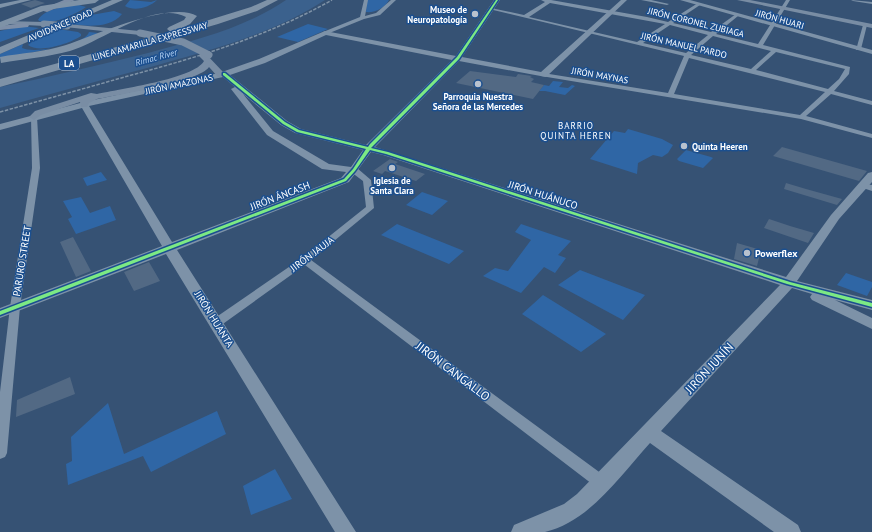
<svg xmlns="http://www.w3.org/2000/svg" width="872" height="532" viewBox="0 0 872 532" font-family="'PT Sans',sans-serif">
	<rect width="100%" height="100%" fill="#365274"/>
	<!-- green -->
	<path fill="#2f66a5" d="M 130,0 L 151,2 L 157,0 C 150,7 135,12 125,6 Z
		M 367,0 L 389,0 C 385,8 375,13 366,12 Z
		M 79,5 L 86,7 C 77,14 46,28 38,20 C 45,8 67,6 79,5 Z
		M 114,11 L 122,14 C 110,29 86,26 69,24 L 91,15 Z
		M 308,24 L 328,29 L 298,42 L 277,37 Z
		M 22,26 L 39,28 L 0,42 L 0,31 Z
		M 58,29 L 78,32 L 81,34 L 81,36 C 71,43 39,54 28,45 L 33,41 Z
		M 89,32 L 98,33 L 78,43 L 0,59 L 0,54 L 23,44 L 22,48 C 34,54 85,45 89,32 Z
		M 553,81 L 563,82 L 559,87 L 568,88 L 572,85 L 575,86 L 565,95 L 545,91 L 539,91 L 544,85 L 549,86 Z
		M 628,129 L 662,139 L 673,145 L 668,153 L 662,157 L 653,155 L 638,163 L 637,174 L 590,159 L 614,131 L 625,133 Z
		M 686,150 L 711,157 L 713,158 L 703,168 L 679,161 L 677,159 Z
		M 101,172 L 107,180 L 87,186 L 83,178 Z
		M 422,192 L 448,201 L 432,215 L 406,205 Z
		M 81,197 L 90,213 L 110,206 L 116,220 L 76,234 L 68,219 L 72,217 L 63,201 Z
		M 397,224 L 464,251 L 449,264 L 381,235 Z
		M 521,224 L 571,241 L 558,255 L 566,258 L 555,273 L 544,267 L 521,293 L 483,276 L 495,268 L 508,271 L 531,240 L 515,232 Z
		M 580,270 L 645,295 L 623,320 L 558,285 Z
		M 846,273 L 872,282 L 872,287 L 867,296 L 837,285 Z
		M 543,295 L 606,334 L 581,352 L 522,314 Z
		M 108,403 L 124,454 L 217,411 L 226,434 L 151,472 L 143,456 L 68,485 L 66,464 L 72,461 L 71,437 Z
		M 275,469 L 292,499 L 251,515 L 243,486 Z"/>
	<!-- water -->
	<path fill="#3b618d" d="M 286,0 L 325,0 C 271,35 207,51 147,68 C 98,81 49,94 0,108 L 0,87 C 49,77 99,65 148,53 C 195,40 245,28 286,0 Z"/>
	<!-- building -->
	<path fill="#526984" d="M 35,0 L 45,3 L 31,8 L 21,4 Z
		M 470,71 L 516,77 L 518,74 L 532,76 L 530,77 L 534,79 L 531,82 L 544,85 L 533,99 L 456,83 Z
		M 782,147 L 867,171 L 859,181 L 773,156 Z
		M 390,159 L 398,162 L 395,164 L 425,174 L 416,181 L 385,171 L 382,174 L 373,171 Z
		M 786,183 L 806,189 L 842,199 L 837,205 L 784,189 Z
		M 769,219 L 790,226 L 814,233 L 808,243 L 764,228 Z
		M 73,237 L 91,271 L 76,277 L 60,242 Z
		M 737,243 L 761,250 L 757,266 L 734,259 Z
		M 149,262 L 160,281 L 134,291 L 124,272 Z
		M 70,377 L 75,394 L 16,417 L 17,400 Z"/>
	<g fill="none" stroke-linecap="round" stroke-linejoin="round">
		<!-- minor -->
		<path fill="#7d92a8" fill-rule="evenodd" d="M 364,0 L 368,0 L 365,16 L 376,13 L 391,0 L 396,0 L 380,15 L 364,19 L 327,34 L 323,34 L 323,32 L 360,17 Z
			M 541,0 L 551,0 L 647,17 L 668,22 L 698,3 L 700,5 L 673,23 L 711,32 L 736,14 L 738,16 L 716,34 L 758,44 L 786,0 L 790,0 L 763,45 L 850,67 L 849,74 L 834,91 L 872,101 L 872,105 L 831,94 L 806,116 L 872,134 L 872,138 L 801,119 L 541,76 L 540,75 L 543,73 L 668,93 L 684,56 L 489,9 L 491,8 L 524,15 L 545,2 ZM 550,3 L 665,24 L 637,42 L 529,17 ZM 670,25 L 708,35 L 686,53 L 643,43 ZM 713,36 L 771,51 L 751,69 L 691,55 ZM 776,52 L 845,69 L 839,79 L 828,89 L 756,70 ZM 689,58 L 825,92 L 800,115 L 674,94 Z
			M 641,0 L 651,0 L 669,4 L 667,5 Z
			M 851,0 L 872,2 L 872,4 L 853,1 Z
			M 865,24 L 867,25 L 861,49 L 856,50 L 863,25 Z
			M 34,115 L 37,117 L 40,168 L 20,307 L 7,453 L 5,457 L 0,459 L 0,392 L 10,307 L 32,168 L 31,117 Z
			M 351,168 L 357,168 L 371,180 L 374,208 L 311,260 L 606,477 L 608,482 L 606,487 L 601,489 L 596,487 L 305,265 L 220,326 L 212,326 L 210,323 L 212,320 L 302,258 L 366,207 L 363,181 L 351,172 Z
			M 860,183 L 872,185 L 872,191 L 860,187 Z"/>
		<!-- tertiary -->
		<path fill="#7d92a8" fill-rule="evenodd" d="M 20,0 L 31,0 L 0,8 L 0,4 Z
			M 494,0 L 500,0 L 462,57 L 541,72 L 621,0 L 627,0 L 546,77 L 459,61 L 375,147 L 786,277 L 831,215 L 868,173 L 872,172 L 872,182 L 839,219 L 797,281 L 872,300 L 872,310 L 835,300 L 872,318 L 872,329 L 812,300 L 810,297 L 812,294 L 792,288 L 661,431 L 798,525 L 801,532 L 774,532 L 650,443 C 621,475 589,522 545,532 C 535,532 521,532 511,532 L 514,525 L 564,504 L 577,494 L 780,285 L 383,155 L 371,152 L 349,182 L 177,250 L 356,532 L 335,532 L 166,254 L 0,318 L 0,308 L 162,246 L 82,108 L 0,130 L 0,124 L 84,102 L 219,73 L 259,59 L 325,31 L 456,56 ZM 326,35 L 452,60 L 366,145 L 301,129 L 287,121 L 230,75 L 265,63 ZM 223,77 L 235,87 L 231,89 L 267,135 L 322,169 L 346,172 L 341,178 L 172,242 L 89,106 ZM 243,94 L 281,125 L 295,133 L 363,150 L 351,167 L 329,164 L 273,131 Z
			M 680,0 L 690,0 L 872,50 L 872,54 Z"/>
		<!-- secondary -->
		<path fill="#798da4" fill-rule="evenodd" d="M 737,0 L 750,0 L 872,24 L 872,28 Z
			M 5,21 L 44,22 L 47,24 L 44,26 L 7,24 L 5,23 Z
			M 67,24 L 140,31 L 144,33 L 140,35 L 65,27 L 65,25 Z
			M 200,54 L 206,54 L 224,73 L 224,77 L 218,77 L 209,67 C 199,82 117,95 97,99 L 89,103 L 87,107 L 81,107 L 80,102 L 41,115 L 34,120 L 29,117 L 35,111 L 91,93 L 97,94 C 119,89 194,79 204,61 L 199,56 Z"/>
		<!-- primary -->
		<path fill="#7d8ea7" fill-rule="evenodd" d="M 64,0 L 75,0 L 47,12 L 40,10 Z
			M 25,23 L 29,25 L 28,27 L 0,30 L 0,26 Z"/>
		<!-- motorway -->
		<path fill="#7e92a7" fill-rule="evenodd" d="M 79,0 L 99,0 L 95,3 L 46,10 L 0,28 L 0,22 L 41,6 Z
			M 112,0 L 123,0 L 0,54 L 0,47 Z
			M 267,0 L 278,0 L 257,11 L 218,24 L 0,87 L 0,79 L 171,32 L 167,29 L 169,27 L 184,20 L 186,17 C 154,0 101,42 70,51 C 48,57 24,59 1,63 L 0,57 C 21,53 45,52 66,45 C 93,36 172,0 197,16 L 190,24 L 180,29 L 251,7 Z"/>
		<!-- rail -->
		<path stroke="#7e92a7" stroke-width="1.5" stroke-dasharray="3.5 1.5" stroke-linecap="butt" d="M 0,112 C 43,100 86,88 128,76 C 199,57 268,36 332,0"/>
		<!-- secondary-bridge -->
		<path stroke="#798da4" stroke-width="7" d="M 44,24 L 67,26
			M 140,33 L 183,42 L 209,55"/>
		<defs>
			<path id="cycleway" d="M 496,0 L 498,0 L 459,59 L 371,148 L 388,152 L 790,282 L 872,303 L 872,307 L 787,284 L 386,154 L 370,150 L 355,171 L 346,181 L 0,315 L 0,311 L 344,179 L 353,169 L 366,149 L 297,132 L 283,124 L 223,75 L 223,73 L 225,73 L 285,122 L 299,130 L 368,147 L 370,144 L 457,57 Z"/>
		</defs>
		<!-- cycleway casing -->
		<use href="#cycleway" stroke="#1b4f8f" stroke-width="3"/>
		<!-- cycleway -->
		<use href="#cycleway" fill="#7ce984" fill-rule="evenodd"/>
	</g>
	<!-- markers -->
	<g fill="#b9c2ce" stroke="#1b4f8f" stroke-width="1.5">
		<circle cx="475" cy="14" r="4"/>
		<circle cx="478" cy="84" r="4"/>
		<circle cx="684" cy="146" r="4"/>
		<circle cx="392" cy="168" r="4"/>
		<circle cx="747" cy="253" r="4"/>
	</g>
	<g text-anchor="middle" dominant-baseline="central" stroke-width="3" stroke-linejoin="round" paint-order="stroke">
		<!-- far-poi labels -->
		<g font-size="9" font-weight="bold" fill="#fff" stroke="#1b4f8f">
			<text x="467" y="9" text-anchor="end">Museo de<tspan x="467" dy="10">Neuropatología</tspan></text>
			<text x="478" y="96">Parroquia Nuestra<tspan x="478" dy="10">Señora de las Mercedes</tspan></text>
			<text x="692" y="146" text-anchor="start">Quinta Heeren</text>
			<text x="392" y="180">Iglesia de<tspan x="392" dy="10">Santa Clara</tspan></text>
		</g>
		<!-- far-street labels -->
		<g font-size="9" fill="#fff" stroke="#1b4f8f">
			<text transform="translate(780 19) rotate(16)">JIRÓN HUARI</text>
			<text transform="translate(696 22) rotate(14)">JIRÓN CORONEL ZUBIAGA</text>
			<text transform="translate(60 25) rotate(-23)">AVOIDANCE ROAD</text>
			<text transform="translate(150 41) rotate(-16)">LINEA AMARILLA EXPRESSWAY</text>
			<text transform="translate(684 45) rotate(13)">JIRÓN MANUEL PARDO</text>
			<text transform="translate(600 75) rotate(10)">JIRÓN MAYNAS</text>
			<text transform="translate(179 84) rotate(-12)">JIRÓN AMAZONAS</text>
		</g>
		<!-- far-water labels -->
		<g font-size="9" font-style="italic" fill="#b5d3f5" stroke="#1b4f8f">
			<text transform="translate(156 57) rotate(-15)">Rimac River</text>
		</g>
		<!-- shield labels -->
		<rect fill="#1b4f8f" stroke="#bbcadd" stroke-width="1" x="59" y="56" width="20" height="14" rx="3"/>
		<g font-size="9" font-weight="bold" fill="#fff">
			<text x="69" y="63">LA</text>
		</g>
		<!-- far-neighbourhood labels -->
		<g font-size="9" letter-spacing="1" fill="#fff" stroke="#1b4f8f">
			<text x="576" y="125">BARRIO<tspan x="576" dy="10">QUINTA HEREN</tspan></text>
		</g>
		<!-- street labels -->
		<g font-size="10" fill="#fff" stroke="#1b4f8f">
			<text transform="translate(543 195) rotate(18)">JIRÓN HUÁNUCO</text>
			<text transform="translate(280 196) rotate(-21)">JIRÓN ÁNCASH</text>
			<text transform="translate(312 254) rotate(-37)">JIRÓN JAUJA</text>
			<text transform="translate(22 261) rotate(-81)">PARURO STREET</text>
			<text transform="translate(214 319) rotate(58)">JIRÓN HUANTA</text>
		</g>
		<!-- poi labels -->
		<g font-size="10" font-weight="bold" fill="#fff" stroke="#1b4f8f" text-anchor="start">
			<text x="755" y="253">Powerflex</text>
		</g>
		<!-- near-street labels -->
		<g font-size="12" fill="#fff" stroke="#1b4f8f">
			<text transform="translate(709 368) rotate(-47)">JIRÓN JUNÍN</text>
			<text transform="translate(453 371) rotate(37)">JIRÓN CANGALLO</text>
		</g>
	</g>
</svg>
